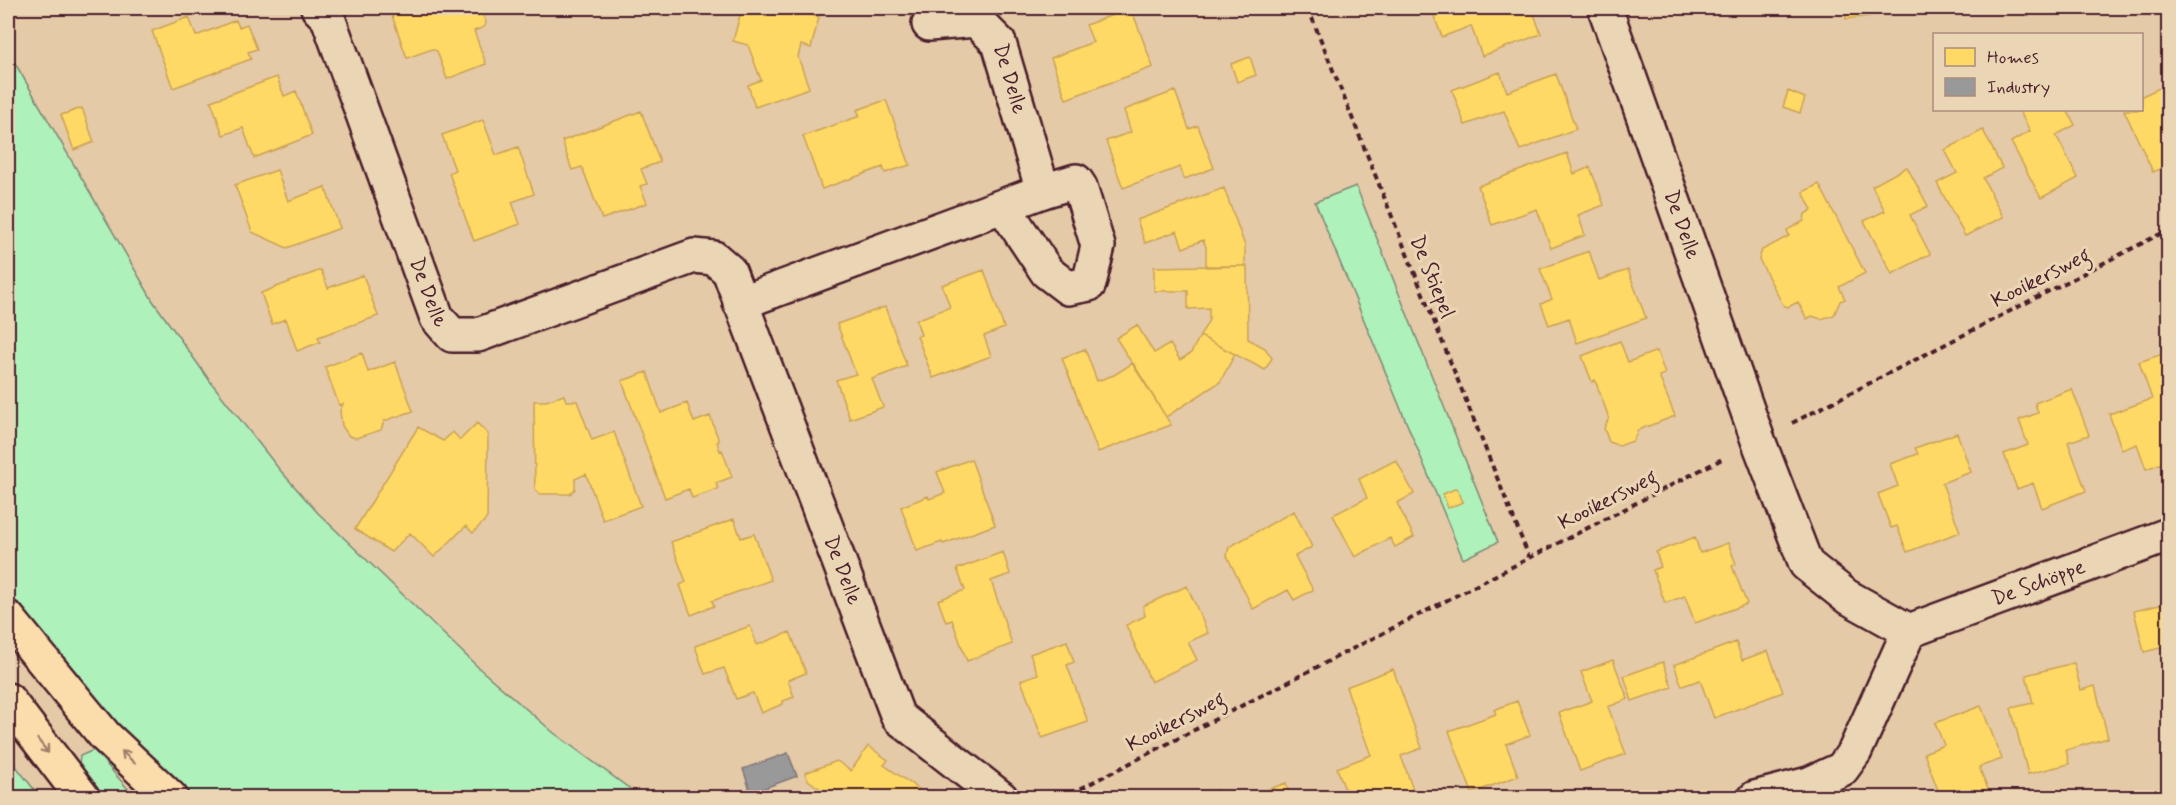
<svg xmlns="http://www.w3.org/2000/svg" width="2176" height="805" viewBox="0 0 2176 805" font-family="Mynerve,sans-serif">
	<rect width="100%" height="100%" fill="#e5caa8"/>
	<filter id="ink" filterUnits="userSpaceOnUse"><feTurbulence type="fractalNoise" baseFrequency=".0167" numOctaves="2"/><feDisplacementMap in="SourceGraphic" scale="12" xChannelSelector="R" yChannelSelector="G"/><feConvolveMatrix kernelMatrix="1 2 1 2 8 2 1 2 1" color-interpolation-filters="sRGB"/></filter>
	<g filter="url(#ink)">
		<!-- green -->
		<path fill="#aef1bb" stroke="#7c8873" stroke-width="1.5" d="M 8,51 L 153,301 L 210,381 L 279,469 L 318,513 L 481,670 L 554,733 L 641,797 L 187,797 L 136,747 L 45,650 L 8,597 Z
			M 1356,186 L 1498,542 L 1463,559 L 1315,202 Z
			M 94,750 L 135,797 L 97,797 L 78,776 L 80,756 Z
			M 8,756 L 40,797 L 8,797 Z"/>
		<!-- homes -->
		<path fill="#ffd966" stroke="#c9a154" stroke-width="1.5" d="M 398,8 L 480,8 L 486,23 L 484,27 L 474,31 L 486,64 L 447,79 L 437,51 L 432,49 L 407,58 L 390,10 Z
			M 742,8 L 785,8 L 819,17 L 811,48 L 801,45 L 798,57 L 809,88 L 755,107 L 748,85 L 761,80 L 748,45 L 733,41 Z
			M 1131,8 L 1153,67 L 1066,99 L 1051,58 L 1093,42 L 1086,25 Z
			M 1431,8 L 1532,8 L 1541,34 L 1482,56 L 1471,26 L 1442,37 Z
			M 1845,8 L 1874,8 L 1871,16 L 1846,19 Z
			M 189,17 L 196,36 L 236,20 L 239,27 L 247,24 L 257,49 L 248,52 L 251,59 L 173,88 L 152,31 Z
			M 1250,57 L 1256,75 L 1237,82 L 1231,64 Z
			M 1500,72 L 1507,92 L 1556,74 L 1576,129 L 1520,150 L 1504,111 L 1465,125 L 1452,90 Z
			M 277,77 L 284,96 L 296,91 L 312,135 L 254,158 L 243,128 L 223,135 L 211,101 Z
			M 2168,84 L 2168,165 L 2153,172 L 2124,110 L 2142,110 L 2142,96 Z
			M 1175,91 L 1189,129 L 1198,126 L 1214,168 L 1184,179 L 1180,167 L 1123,188 L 1106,141 L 1131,132 L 1124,110 Z
			M 1788,91 L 1805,98 L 1800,113 L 1783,107 Z
			M 886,100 L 910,165 L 885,173 L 883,167 L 822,189 L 803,136 L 860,116 L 857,110 Z
			M 82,108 L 94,142 L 74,150 L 61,115 Z
			M 2019,110 L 2067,110 L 2075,125 L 2056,135 L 2078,178 L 2041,198 L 2011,142 L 2030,131 Z
			M 641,111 L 660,162 L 641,169 L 647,184 L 640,186 L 647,203 L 602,219 L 582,167 L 572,170 L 562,141 Z
			M 483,120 L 496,155 L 518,147 L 534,194 L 512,202 L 520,224 L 474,241 L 449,173 L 455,170 L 442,135 Z
			M 1983,130 L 2002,168 L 1983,178 L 2003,217 L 1965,236 L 1937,183 L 1957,173 L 1945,150 Z
			M 1567,153 L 1574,174 L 1590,167 L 1604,205 L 1578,215 L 1585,235 L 1551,248 L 1537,209 L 1492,225 L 1478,186 Z
			M 1907,167 L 1928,206 L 1910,215 L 1930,254 L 1892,274 L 1864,221 L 1885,211 L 1872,186 Z
			M 277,170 L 288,201 L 325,187 L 340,228 L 287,248 L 252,232 L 235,185 Z
			M 1819,184 L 1865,273 L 1839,287 L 1845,299 L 1840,301 L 1834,315 L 1821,319 L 1812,316 L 1807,319 L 1798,302 L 1788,307 L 1783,305 L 1759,259 L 1762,250 L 1789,236 L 1787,230 L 1804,221 L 1805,214 L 1812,210 L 1803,192 Z
			M 1224,188 L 1245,246 L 1245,266 L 1206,267 L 1206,247 L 1203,240 L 1183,248 L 1177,231 L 1145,243 L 1137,220 Z
			M 1589,251 L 1599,280 L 1628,270 L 1646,318 L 1577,343 L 1569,318 L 1549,325 L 1541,304 L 1552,299 L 1540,269 Z
			M 1206,266 L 1247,266 L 1248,339 L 1265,348 L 1272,358 L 1265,370 L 1200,336 L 1209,320 L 1209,308 L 1188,309 L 1188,291 L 1154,291 L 1154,267 Z
			M 321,270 L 328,288 L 363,275 L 378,316 L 318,337 L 320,342 L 297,351 L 286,319 L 272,324 L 261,293 Z
			M 984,270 L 1004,328 L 984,336 L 991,356 L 933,378 L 917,336 L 921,335 L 916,320 L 950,307 L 942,285 Z
			M 885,307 L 907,366 L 872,379 L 883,407 L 850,419 L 836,380 L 856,374 L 837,324 Z
			M 1137,325 L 1154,353 L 1170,344 L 1180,360 L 1191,353 L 1200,336 L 1235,354 L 1220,382 L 1166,417 L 1116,338 Z
			M 1620,341 L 1628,362 L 1657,351 L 1665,374 L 1659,376 L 1675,416 L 1638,430 L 1633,441 L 1619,446 L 1609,442 L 1604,428 L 1609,418 L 1595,380 L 1592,382 L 1582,356 Z
			M 1085,349 L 1097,381 L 1114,375 L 1133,363 L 1171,425 L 1098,452 L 1062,358 Z
			M 2168,352 L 2168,461 L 2146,469 L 2137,444 L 2122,450 L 2109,414 L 2152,399 L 2139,362 Z
			M 362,353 L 368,372 L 395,362 L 413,411 L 384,421 L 381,430 L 356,438 L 349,436 L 342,426 L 340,411 L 343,404 L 339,405 L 325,367 Z
			M 647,372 L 661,413 L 687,403 L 694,422 L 710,416 L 719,441 L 717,442 L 720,451 L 722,450 L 732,477 L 716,483 L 718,489 L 692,498 L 689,489 L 665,498 L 622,381 Z
			M 2072,389 L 2089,435 L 2068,442 L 2086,491 L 2042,508 L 2033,483 L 2017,489 L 2004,454 L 2028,445 L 2019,420 L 2038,413 L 2035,403 Z
			M 564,395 L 566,401 L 577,401 L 592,440 L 614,432 L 641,506 L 603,520 L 586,474 L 575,479 L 575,489 L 570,494 L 539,494 L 535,489 L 534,401 L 546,401 Z
			M 477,423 L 488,434 L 487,518 L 473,533 L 466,526 L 434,557 L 410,533 L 391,552 L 355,529 L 418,427 L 443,441 L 453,432 L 460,440 Z
			M 1957,433 L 1971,472 L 1942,483 L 1960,532 L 1907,552 L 1897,526 L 1891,528 L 1878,494 L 1898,486 L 1890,464 L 1918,454 L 1915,448 Z
			M 971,459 L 995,525 L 943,544 L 942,542 L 917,551 L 901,507 L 928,496 L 929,499 L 945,493 L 937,472 Z
			M 1396,460 L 1414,494 L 1397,503 L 1414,537 L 1395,547 L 1390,538 L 1355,557 L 1333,515 L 1367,498 L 1359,479 Z
			M 1457,488 L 1463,502 L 1448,508 L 1443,494 Z
			M 1294,511 L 1312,547 L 1295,556 L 1313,590 L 1294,600 L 1288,590 L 1253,609 L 1227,556 L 1229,547 Z
			M 734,519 L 741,538 L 754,534 L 771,580 L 712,601 L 714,606 L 691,615 L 680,585 L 686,582 L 671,542 Z
			M 1695,537 L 1700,553 L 1728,543 L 1736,564 L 1732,566 L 1747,604 L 1695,623 L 1685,596 L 1665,603 L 1653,570 L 1661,567 L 1656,552 Z
			M 1003,552 L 1010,574 L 991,581 L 1012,644 L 967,661 L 952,620 L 946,622 L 938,600 L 965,590 L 957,569 Z
			M 1187,586 L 1208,633 L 1188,642 L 1197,660 L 1151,682 L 1126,625 L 1145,616 L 1143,606 Z
			M 2168,603 L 2168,646 L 2144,652 L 2134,611 Z
			M 750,626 L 757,645 L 790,632 L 806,673 L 788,680 L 794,697 L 783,701 L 783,704 L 761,713 L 753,693 L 736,699 L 724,668 L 705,674 L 695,646 Z
			M 1067,641 L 1074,662 L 1067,665 L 1088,722 L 1042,738 L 1021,680 L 1038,674 L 1030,654 Z
			M 1736,642 L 1742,660 L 1768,651 L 1783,692 L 1714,718 L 1700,680 L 1682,686 L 1674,665 Z
			M 1613,660 L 1628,699 L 1608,707 L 1626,754 L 1580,771 L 1559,713 L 1592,701 L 1581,672 Z
			M 1663,662 L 1672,687 L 1632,701 L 1624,676 Z
			M 2074,663 L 2081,690 L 2095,686 L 2108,738 L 2066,750 L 2069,764 L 2028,774 L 2011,708 L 2033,703 L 2026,675 Z
			M 1393,669 L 1422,748 L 1401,756 L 1416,798 L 1348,798 L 1337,768 L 1371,755 L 1346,687 Z
			M 1517,701 L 1530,735 L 1506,744 L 1518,776 L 1472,793 L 1449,731 L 1496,714 L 1494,710 Z
			M 1981,706 L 2002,759 L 1979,767 L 1988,789 L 1966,798 L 1941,798 L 1924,753 L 1944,745 L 1935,723 Z
			M 2168,724 L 2168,746 L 2163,726 Z
			M 868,746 L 888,760 L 884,765 L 920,790 L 914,798 L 847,798 L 838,791 L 833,798 L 808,780 L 805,773 L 837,761 L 851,771 Z
			M 1286,783 L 1291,798 L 1245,798 Z
			M 1216,790 L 1219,798 L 1196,798 Z"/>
		<!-- industry -->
		<path fill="#999" stroke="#817478" stroke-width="1.5" d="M 788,753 L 797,776 L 751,793 L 743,769 Z"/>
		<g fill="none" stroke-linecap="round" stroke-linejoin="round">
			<defs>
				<g id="street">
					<path id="s1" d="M 318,8 L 328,18 L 437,318 L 452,335 L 478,335 L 694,256 L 714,258 L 729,271 L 898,717 L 1001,798"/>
					<path id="s2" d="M 1605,8 L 1758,440 L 1806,564 L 1846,596 L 1909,631"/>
					<path id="s3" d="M 929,24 L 976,20 L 999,43 L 1043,191"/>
					<path d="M 740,303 L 1043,191 L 1076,181 L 1080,187 L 1098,246 L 1089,284 L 1068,288 L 1047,272 L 1003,206"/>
					<path id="s4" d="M 1755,798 L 1809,784 L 1842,769 L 1855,751 L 1909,631 L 2168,535"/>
				</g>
				<path id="primary" d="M 8,618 L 105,736 L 171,798
					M 8,700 L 83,798"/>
			</defs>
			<!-- street casing -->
			<use href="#street" stroke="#4a1f2b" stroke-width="38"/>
			<!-- primary casing -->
			<use href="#primary" stroke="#4a1f2b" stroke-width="38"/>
			<!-- path -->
			<path stroke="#4a1f2b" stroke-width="4" stroke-dasharray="6 4.5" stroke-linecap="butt" d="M 1308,8 L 1529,557
				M 1792,423 L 2168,230
				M 1062,798 L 1724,458"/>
			<!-- street -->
			<use href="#street" stroke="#ead5b4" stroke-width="33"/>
			<!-- primary -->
			<use href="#primary" stroke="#faddab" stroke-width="33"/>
		</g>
		<!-- one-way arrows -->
		<defs><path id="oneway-shaft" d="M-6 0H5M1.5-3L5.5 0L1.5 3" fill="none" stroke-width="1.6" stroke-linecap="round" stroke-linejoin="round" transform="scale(1.5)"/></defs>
		<g stroke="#a27e6b">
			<use href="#oneway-shaft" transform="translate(43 746) rotate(52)"/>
			<use href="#oneway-shaft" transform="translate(128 757) rotate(-137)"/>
		</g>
	</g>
	<g text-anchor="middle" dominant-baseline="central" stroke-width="6" stroke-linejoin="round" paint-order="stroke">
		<!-- street labels -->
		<g font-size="21" fill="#4a1f2b" stroke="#ead5b4">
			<text stroke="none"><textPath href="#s3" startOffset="117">De Delle</textPath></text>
			<text stroke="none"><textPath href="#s2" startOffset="230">De Delle</textPath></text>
			<text transform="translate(1432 277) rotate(68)">De Stiepel</text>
			<text transform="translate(2041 278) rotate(-27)">Kooikersweg</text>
			<text stroke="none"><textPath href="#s1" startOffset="306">De Delle</textPath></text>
			<text transform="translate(1608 500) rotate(-27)">Kooikersweg</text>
			<text stroke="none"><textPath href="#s1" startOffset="972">De Delle</textPath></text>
			<text stroke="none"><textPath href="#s4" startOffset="384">De Schöppe</textPath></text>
			<text transform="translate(1176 722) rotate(-27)">Kooikersweg</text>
		</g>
	</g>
	<!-- margin -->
	<rect width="2176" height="805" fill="none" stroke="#ead5b4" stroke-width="30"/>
	<rect x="15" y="15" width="2146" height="775" fill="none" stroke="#4a1f2b" stroke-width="2" filter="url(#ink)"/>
	<!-- legend -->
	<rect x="1933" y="33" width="210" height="78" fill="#ead5b4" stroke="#aa8c7d" stroke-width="1.5"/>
	<rect x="1945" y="48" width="30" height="18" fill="#ffd966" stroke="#aa8c7d" stroke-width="1.5"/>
	<text x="1987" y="63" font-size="18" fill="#4a1f2b">Homes</text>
	<rect x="1945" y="78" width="30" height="18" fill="#999999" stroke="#aa8c7d" stroke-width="1.5"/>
	<text x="1987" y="93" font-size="18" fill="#4a1f2b">Industry</text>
</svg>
